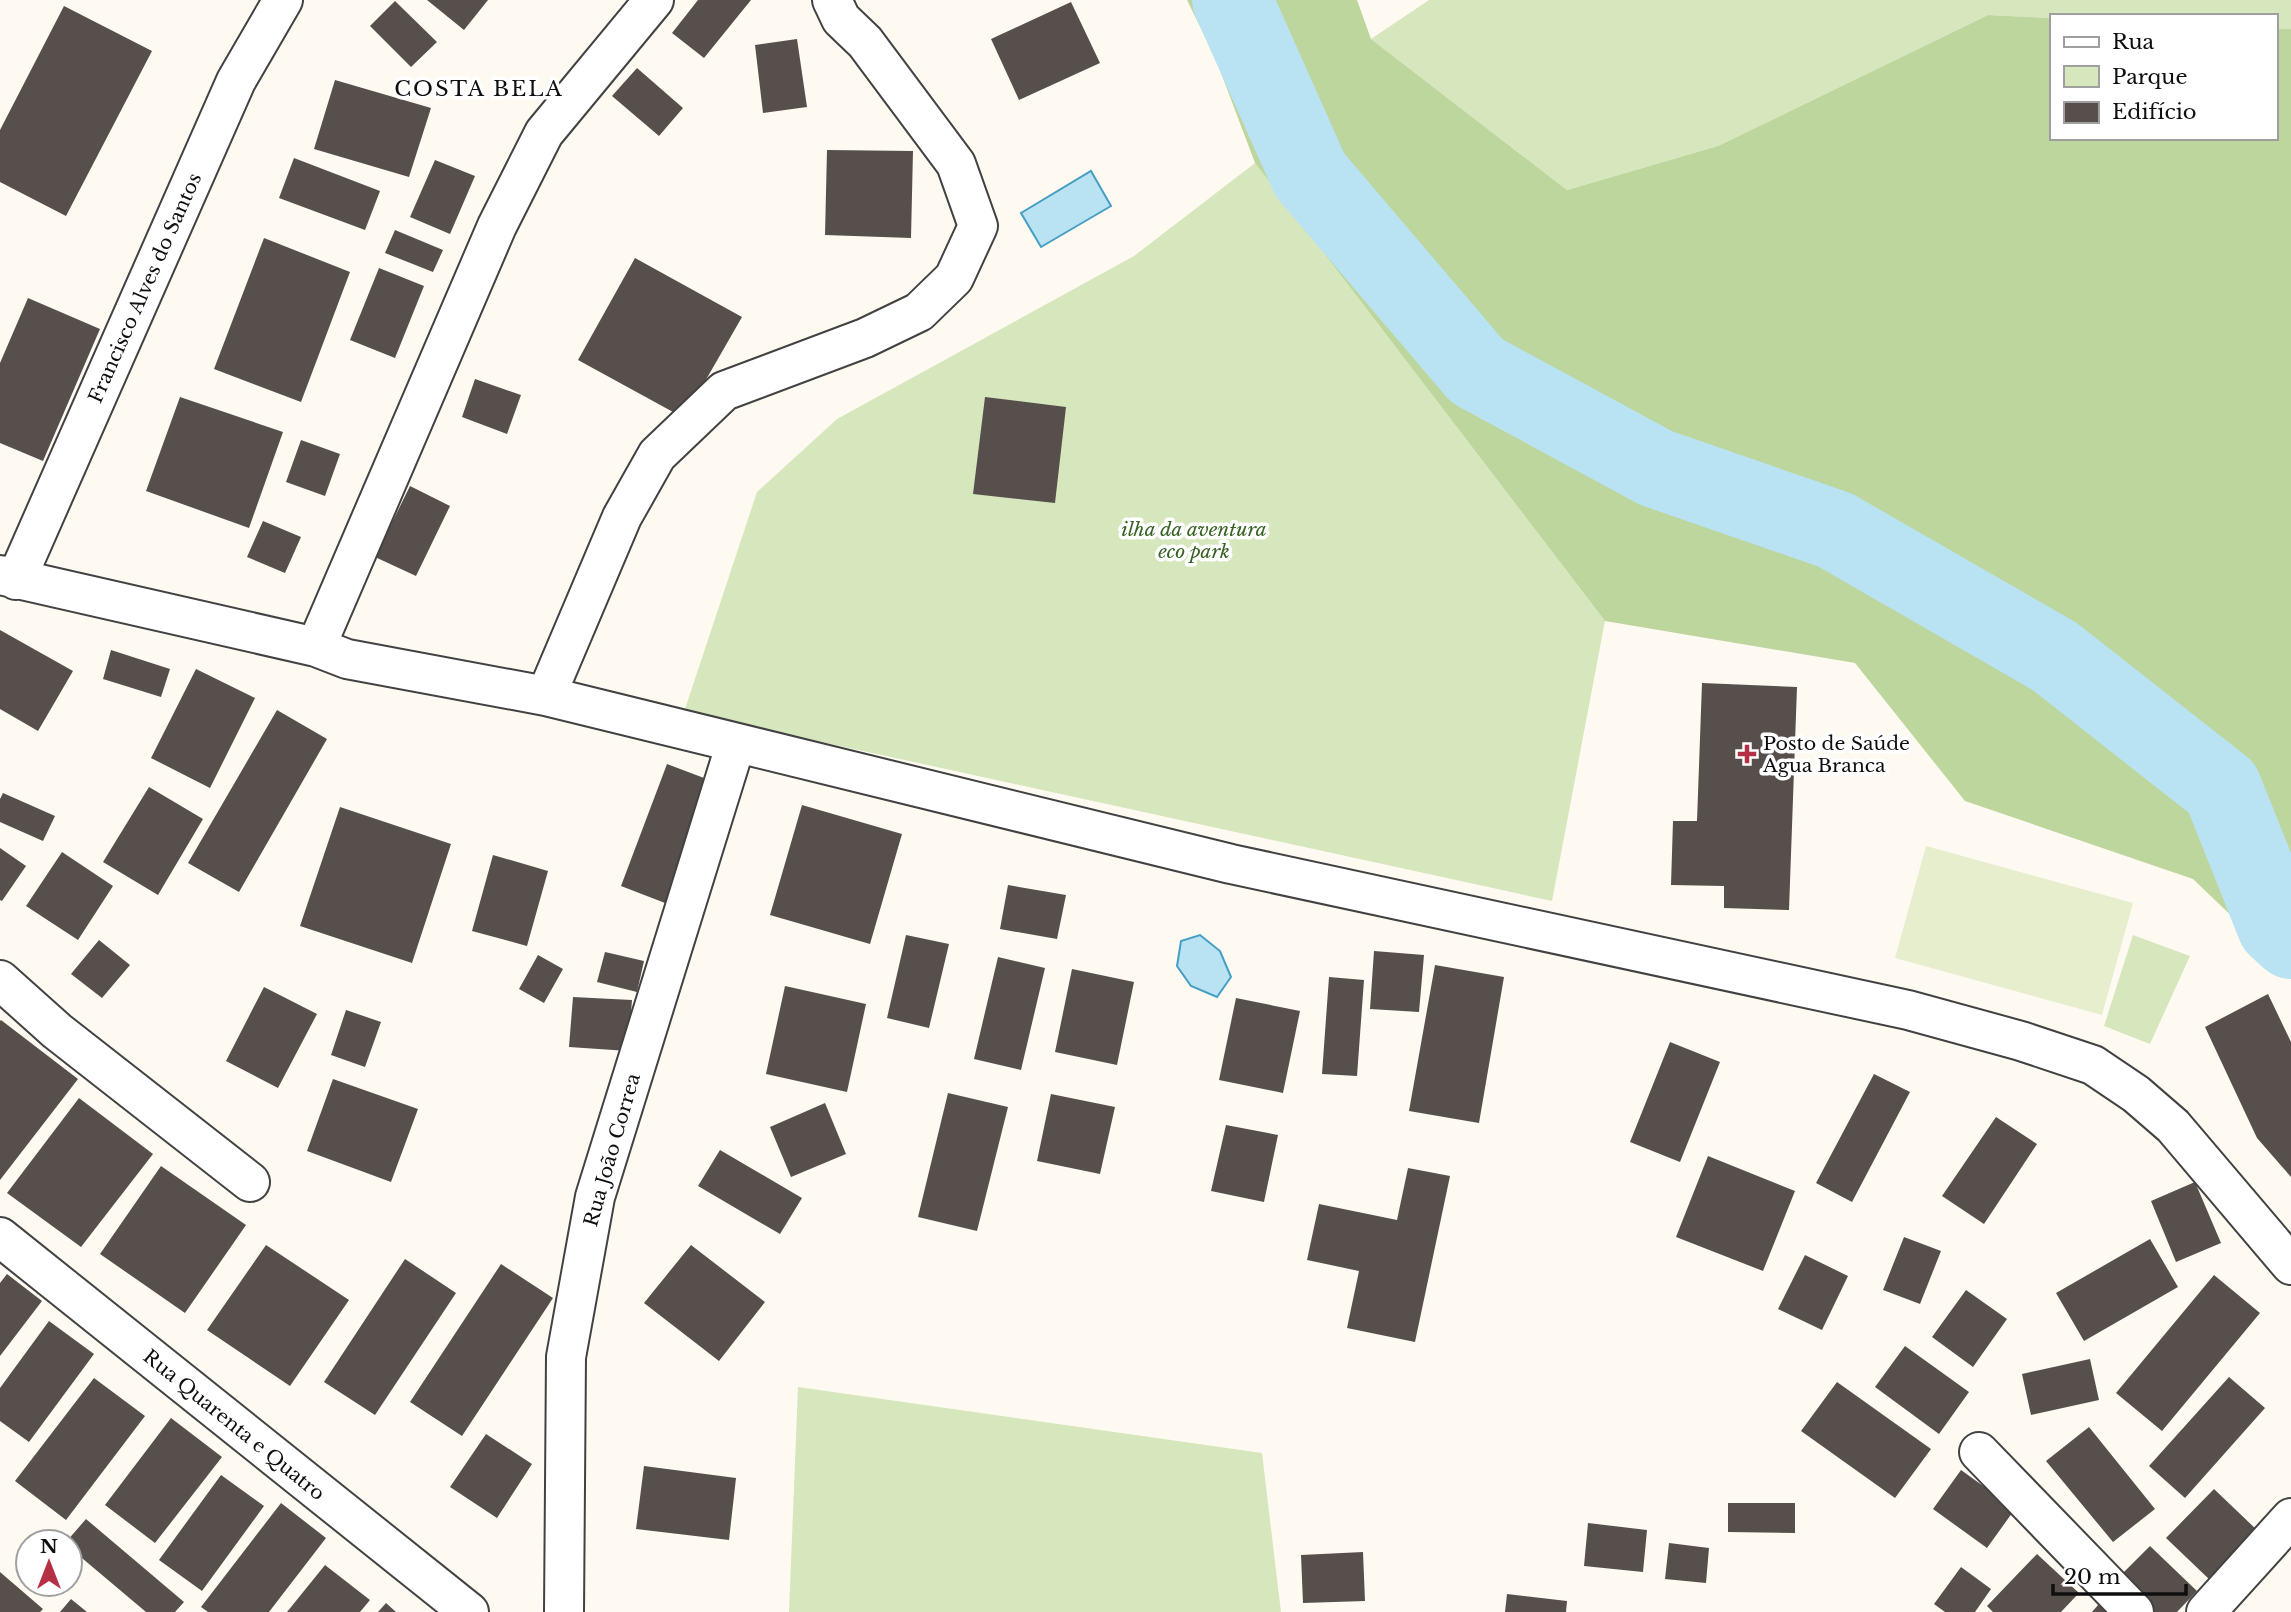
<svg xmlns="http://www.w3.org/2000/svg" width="2291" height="1612" viewBox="0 0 2291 1612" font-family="'Libre Baskerville',serif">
	<rect width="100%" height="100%" fill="#fefaf1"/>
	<!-- green -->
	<path fill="#d7e7bd" d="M 1429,0 L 2291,0 L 2291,29 L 2275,29 L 2275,16 L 2051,16 L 2051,18 L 1988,15 L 1718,146 L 1567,190 L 1371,39 Z
		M 1255,163 L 1605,621 L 1552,901 L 684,712 L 757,492 L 837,419 L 1134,256 Z
		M 2133,935 L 2190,956 L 2150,1044 L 2104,1026 Z
		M 798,1387 L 1262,1453 L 1281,1612 L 789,1612 Z"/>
	<!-- forest -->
	<path fill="#bdd69d" d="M 1187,0 L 1357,0 L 1371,39 L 1567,190 L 1718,146 L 1988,15 L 2051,18 L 2051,138 L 2275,138 L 2275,29 L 2291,29 L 2291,973 L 2193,879 L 1965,801 L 1855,663 L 1605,621 L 1255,163 L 1215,57 Z"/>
	<!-- pitch -->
	<path fill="#e7eece" d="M 1926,846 L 2133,903 L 2102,1015 L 1895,958 Z"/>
	<!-- water -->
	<path fill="#b9e3f2" stroke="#459fc4" stroke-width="2" d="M 1091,171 L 1111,206 L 1041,247 L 1021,213 Z
		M 1200,935 L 1220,951 L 1231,977 L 1217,997 L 1191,986 L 1177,966 L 1181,941 Z"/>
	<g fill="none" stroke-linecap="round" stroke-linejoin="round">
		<!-- river -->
		<path stroke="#b9e3f2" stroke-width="80" d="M 1232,0 L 1310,175 L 1477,371 L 1656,468 L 1835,530 L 2054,656 L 2222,788 L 2277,926 L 2291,939"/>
	</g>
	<!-- building -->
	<path fill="#574f4c" d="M 427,0 L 488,0 L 464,30 Z
		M 698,0 L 751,0 L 704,58 L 672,33 Z
		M 395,1 L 437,42 L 411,67 L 370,26 Z
		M 1071,2 L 1100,63 L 1019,100 L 991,39 Z
		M 64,6 L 152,51 L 66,216 L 0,182 L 0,130 Z
		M 797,39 L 807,107 L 763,113 L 755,45 Z
		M 637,68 L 683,108 L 659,136 L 612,96 Z
		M 335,80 L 431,108 L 409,177 L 314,149 Z
		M 827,150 L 913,151 L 911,238 L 825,235 Z
		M 294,158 L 380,191 L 365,230 L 279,198 Z
		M 435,160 L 475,176 L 450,234 L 410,217 Z
		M 395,230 L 443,250 L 433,272 L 385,253 Z
		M 264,238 L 350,272 L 301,402 L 214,369 Z
		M 635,258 L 742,317 L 684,418 L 578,360 Z
		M 379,268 L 424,286 L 395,358 L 350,340 Z
		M 28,298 L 100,329 L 43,461 L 0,443 L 0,363 Z
		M 475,379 L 521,395 L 507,434 L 462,417 Z
		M 180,397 L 283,432 L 249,528 L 146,491 Z
		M 985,397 L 1066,407 L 1055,503 L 973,494 Z
		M 301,440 L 340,454 L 325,496 L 286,482 Z
		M 410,486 L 450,506 L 416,576 L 375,557 Z
		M 263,521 L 301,537 L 285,573 L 247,557 Z
		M 0,630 L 73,671 L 38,731 L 0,709 Z
		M 111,650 L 170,669 L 161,697 L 103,679 Z
		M 196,669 L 255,698 L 210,788 L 151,758 Z
		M 1702,683 L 1797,687 L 1789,910 L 1724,908 L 1724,886 L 1671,885 L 1673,821 L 1697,821 Z
		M 277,710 L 327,739 L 239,892 L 188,863 Z
		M 667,764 L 712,781 L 665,903 L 621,886 Z
		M 149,787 L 203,819 L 158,895 L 103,862 Z
		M 3,793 L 55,816 L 43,841 L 0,822 L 0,799 Z
		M 802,805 L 902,834 L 870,944 L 770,915 Z
		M 340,807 L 451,844 L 412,963 L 300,926 Z
		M 0,848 L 26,866 L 2,901 L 0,900 Z
		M 62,852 L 113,886 L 78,940 L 26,906 Z
		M 493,855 L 548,871 L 527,946 L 472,931 Z
		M 1008,885 L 1066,895 L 1057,939 L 1000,929 Z
		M 906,935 L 949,944 L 929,1028 L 887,1018 Z
		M 99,940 L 130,965 L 102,998 L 71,974 Z
		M 1374,951 L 1424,955 L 1419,1012 L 1370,1009 Z
		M 605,952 L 644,961 L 637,992 L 597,982 Z
		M 538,955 L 563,969 L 544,1003 L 519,989 Z
		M 998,957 L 1045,968 L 1021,1070 L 974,1059 Z
		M 1435,965 L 1504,977 L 1479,1123 L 1409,1111 Z
		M 1072,969 L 1134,982 L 1117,1065 L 1055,1052 Z
		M 1329,977 L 1364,980 L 1357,1076 L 1322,1074 Z
		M 785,986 L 866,1004 L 847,1092 L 766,1074 Z
		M 264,987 L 317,1014 L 278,1088 L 226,1061 Z
		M 2268,994 L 2291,1042 L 2291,1177 L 2257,1138 L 2205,1027 Z
		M 573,997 L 632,1000 L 628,1051 L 569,1047 Z
		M 1236,998 L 1300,1011 L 1283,1093 L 1219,1080 Z
		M 346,1010 L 381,1022 L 365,1067 L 331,1055 Z
		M 1,1020 L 78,1079 L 0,1180 L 0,1021 Z
		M 1670,1042 L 1720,1062 L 1680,1162 L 1630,1142 Z
		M 1874,1074 L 1910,1092 L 1852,1202 L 1816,1183 Z
		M 333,1079 L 418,1109 L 391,1182 L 307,1151 Z
		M 948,1093 L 1008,1107 L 977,1231 L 918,1217 Z
		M 1051,1094 L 1115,1107 L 1100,1174 L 1037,1161 Z
		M 79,1098 L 153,1154 L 81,1247 L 7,1193 Z
		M 825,1103 L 846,1154 L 791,1177 L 770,1127 Z
		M 1996,1117 L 2037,1144 L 1984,1224 L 1942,1196 Z
		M 1226,1125 L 1278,1135 L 1264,1202 L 1211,1191 Z
		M 720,1150 L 802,1198 L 780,1234 L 698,1186 Z
		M 1708,1156 L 1795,1191 L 1763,1271 L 1676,1237 Z
		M 161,1166 L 246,1225 L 185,1313 L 100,1254 Z
		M 1408,1168 L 1450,1176 L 1415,1342 L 1347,1328 L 1359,1271 L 1307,1260 L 1319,1204 L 1397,1220 Z
		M 2195,1182 L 2221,1243 L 2176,1262 L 2151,1201 Z
		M 1904,1237 L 1941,1251 L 1920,1304 L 1883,1290 Z
		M 2150,1239 L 2178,1287 L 2084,1341 L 2056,1293 Z
		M 266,1245 L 349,1300 L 290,1386 L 207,1330 Z
		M 691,1245 L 765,1302 L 719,1361 L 644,1303 Z
		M 1805,1255 L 1848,1276 L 1822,1330 L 1778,1309 Z
		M 405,1259 L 456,1293 L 375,1415 L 324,1382 Z
		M 501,1264 L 553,1298 L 462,1436 L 410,1402 Z
		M 7,1274 L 42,1301 L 0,1356 L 0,1283 Z
		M 2214,1275 L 2260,1313 L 2162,1431 L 2116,1393 Z
		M 1966,1290 L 2007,1319 L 1973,1367 L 1932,1337 Z
		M 49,1321 L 94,1354 L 29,1442 L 0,1421 L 0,1388 Z
		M 1905,1346 L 1969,1392 L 1939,1434 L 1875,1387 Z
		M 2090,1359 L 2099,1400 L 2031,1415 L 2022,1374 Z
		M 2229,1377 L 2265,1408 L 2185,1498 L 2149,1466 Z
		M 94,1378 L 145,1416 L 66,1520 L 15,1481 Z
		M 1837,1382 L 1931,1449 L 1895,1498 L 1801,1431 Z
		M 171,1418 L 222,1457 L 155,1543 L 105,1505 Z
		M 2089,1427 L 2155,1509 L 2113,1542 L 2046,1461 Z
		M 486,1434 L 532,1464 L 497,1518 L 450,1487 Z
		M 644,1466 L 736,1478 L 729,1540 L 636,1529 Z
		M 1961,1470 L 2015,1509 L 1987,1548 L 1933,1509 Z
		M 221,1475 L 264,1506 L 202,1591 L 159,1560 Z
		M 2214,1489 L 2259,1532 L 2211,1581 L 2166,1538 Z
		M 281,1503 L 326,1538 L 269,1612 L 208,1612 L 201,1607 Z
		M 1728,1503 L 1795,1503 L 1795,1533 L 1728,1532 Z
		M 86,1519 L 184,1602 L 175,1612 L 146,1612 L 70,1548 L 70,1542 L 66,1542 Z
		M 1588,1523 L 1647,1530 L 1643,1572 L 1584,1566 Z
		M 1669,1543 L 1709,1548 L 1706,1583 L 1665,1579 Z
		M 2150,1546 L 2197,1591 L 2177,1612 L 2153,1612 L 2118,1578 Z
		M 1363,1552 L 1365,1601 L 1303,1603 L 1301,1555 Z
		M 2037,1554 L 2079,1593 L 2061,1612 L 1993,1612 L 1987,1606 Z
		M 325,1565 L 370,1600 L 360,1612 L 287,1612 Z
		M 1961,1567 L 1991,1589 L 1975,1612 L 1945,1612 L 1934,1604 Z
		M 0,1572 L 43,1609 L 40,1612 L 0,1612 Z
		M 1507,1594 L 1567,1601 L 1566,1612 L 1505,1612 Z
		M 2104,1598 L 2120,1612 L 2092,1612 Z
		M 71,1599 L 87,1612 L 60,1612 Z
		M 386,1603 L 396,1612 L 378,1612 Z"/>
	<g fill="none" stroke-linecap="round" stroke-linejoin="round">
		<defs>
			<path id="minor" d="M 0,575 L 316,647 L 347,659 L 546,696 L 1231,864 L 1908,1010 L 2021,1041 L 2093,1065 L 2136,1094 L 2173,1126 L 2291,1265
				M 16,580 L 236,81 L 283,0
				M 316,647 L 497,226 L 544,133 L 654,0
				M 546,696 L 622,517 L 657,455 L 724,391 L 865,338 L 919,312 L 954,278 L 978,226 L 956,164 L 865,42 L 841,19 L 832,0
				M 0,980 L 57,1031 L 250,1182
				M 0,1237 L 469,1612
				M 1979,1452 L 2134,1612
				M 564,1612 L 566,1357 L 595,1197 L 736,743
				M 2206,1612 L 2291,1518"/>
		</defs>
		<!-- minor casing -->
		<use href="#minor" stroke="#424242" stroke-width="42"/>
		<!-- minor -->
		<use href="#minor" stroke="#fff" stroke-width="38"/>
	</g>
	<!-- markers -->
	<path fill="#b53045" stroke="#fff" stroke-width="2.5" d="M1743.5 743.5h7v7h7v7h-7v7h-7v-7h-7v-7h7z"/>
	<g text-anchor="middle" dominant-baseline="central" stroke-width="7" stroke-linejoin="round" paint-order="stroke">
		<!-- street labels -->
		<g font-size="19" fill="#0f0f0f" stroke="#fff">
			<text transform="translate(145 288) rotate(-66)">Francisco Alves do Santos</text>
			<text transform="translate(612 1150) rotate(-74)">Rua João Correa</text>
			<text transform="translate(234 1425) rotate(39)">Rua Quarenta e Quatro</text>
		</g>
		<!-- park labels -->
		<g font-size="19" font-style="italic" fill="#376223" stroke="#fff">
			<text x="1194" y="529">ilha da aventura<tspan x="1194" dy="22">eco park</tspan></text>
		</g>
		<!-- poi labels -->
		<g font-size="19" fill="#0f0f0f" stroke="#fff" text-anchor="start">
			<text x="1763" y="743">Posto de Saúde<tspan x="1763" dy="22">Agua Branca</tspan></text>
		</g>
		<!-- neighbourhood labels -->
		<g font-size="21" letter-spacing="2" fill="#0f0f0f" stroke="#fff">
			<text x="479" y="89">COSTA BELA</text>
		</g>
	</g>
	<!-- legend -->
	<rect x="2050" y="14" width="228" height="126" fill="#ffffff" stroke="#9f9f9f" stroke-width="2"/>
	<rect x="2064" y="37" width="35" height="10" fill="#ffffff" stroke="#9f9f9f" stroke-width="2"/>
	<text x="2112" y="49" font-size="21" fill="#0f0f0f">Rua</text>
	<rect x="2064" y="66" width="35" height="21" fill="#d7e7bd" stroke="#9f9f9f" stroke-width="2"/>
	<text x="2112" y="84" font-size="21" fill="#0f0f0f">Parque</text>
	<rect x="2064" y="102" width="35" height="21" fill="#574f4c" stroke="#9f9f9f" stroke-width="2"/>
	<text x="2112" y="119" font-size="21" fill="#0f0f0f">Edifício</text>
	<!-- north arrow -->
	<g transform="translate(49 1563)"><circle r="33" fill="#ffffff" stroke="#9f9f9f" stroke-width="2"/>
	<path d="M0-5L12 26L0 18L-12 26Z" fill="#b53045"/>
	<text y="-10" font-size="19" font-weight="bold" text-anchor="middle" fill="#0f0f0f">N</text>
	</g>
	<!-- scale -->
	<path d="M2053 1584v10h133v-10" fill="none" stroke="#0f0f0f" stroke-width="3.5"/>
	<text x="2064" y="1584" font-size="21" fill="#0f0f0f" stroke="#ffffff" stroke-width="5" paint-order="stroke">20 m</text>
</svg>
